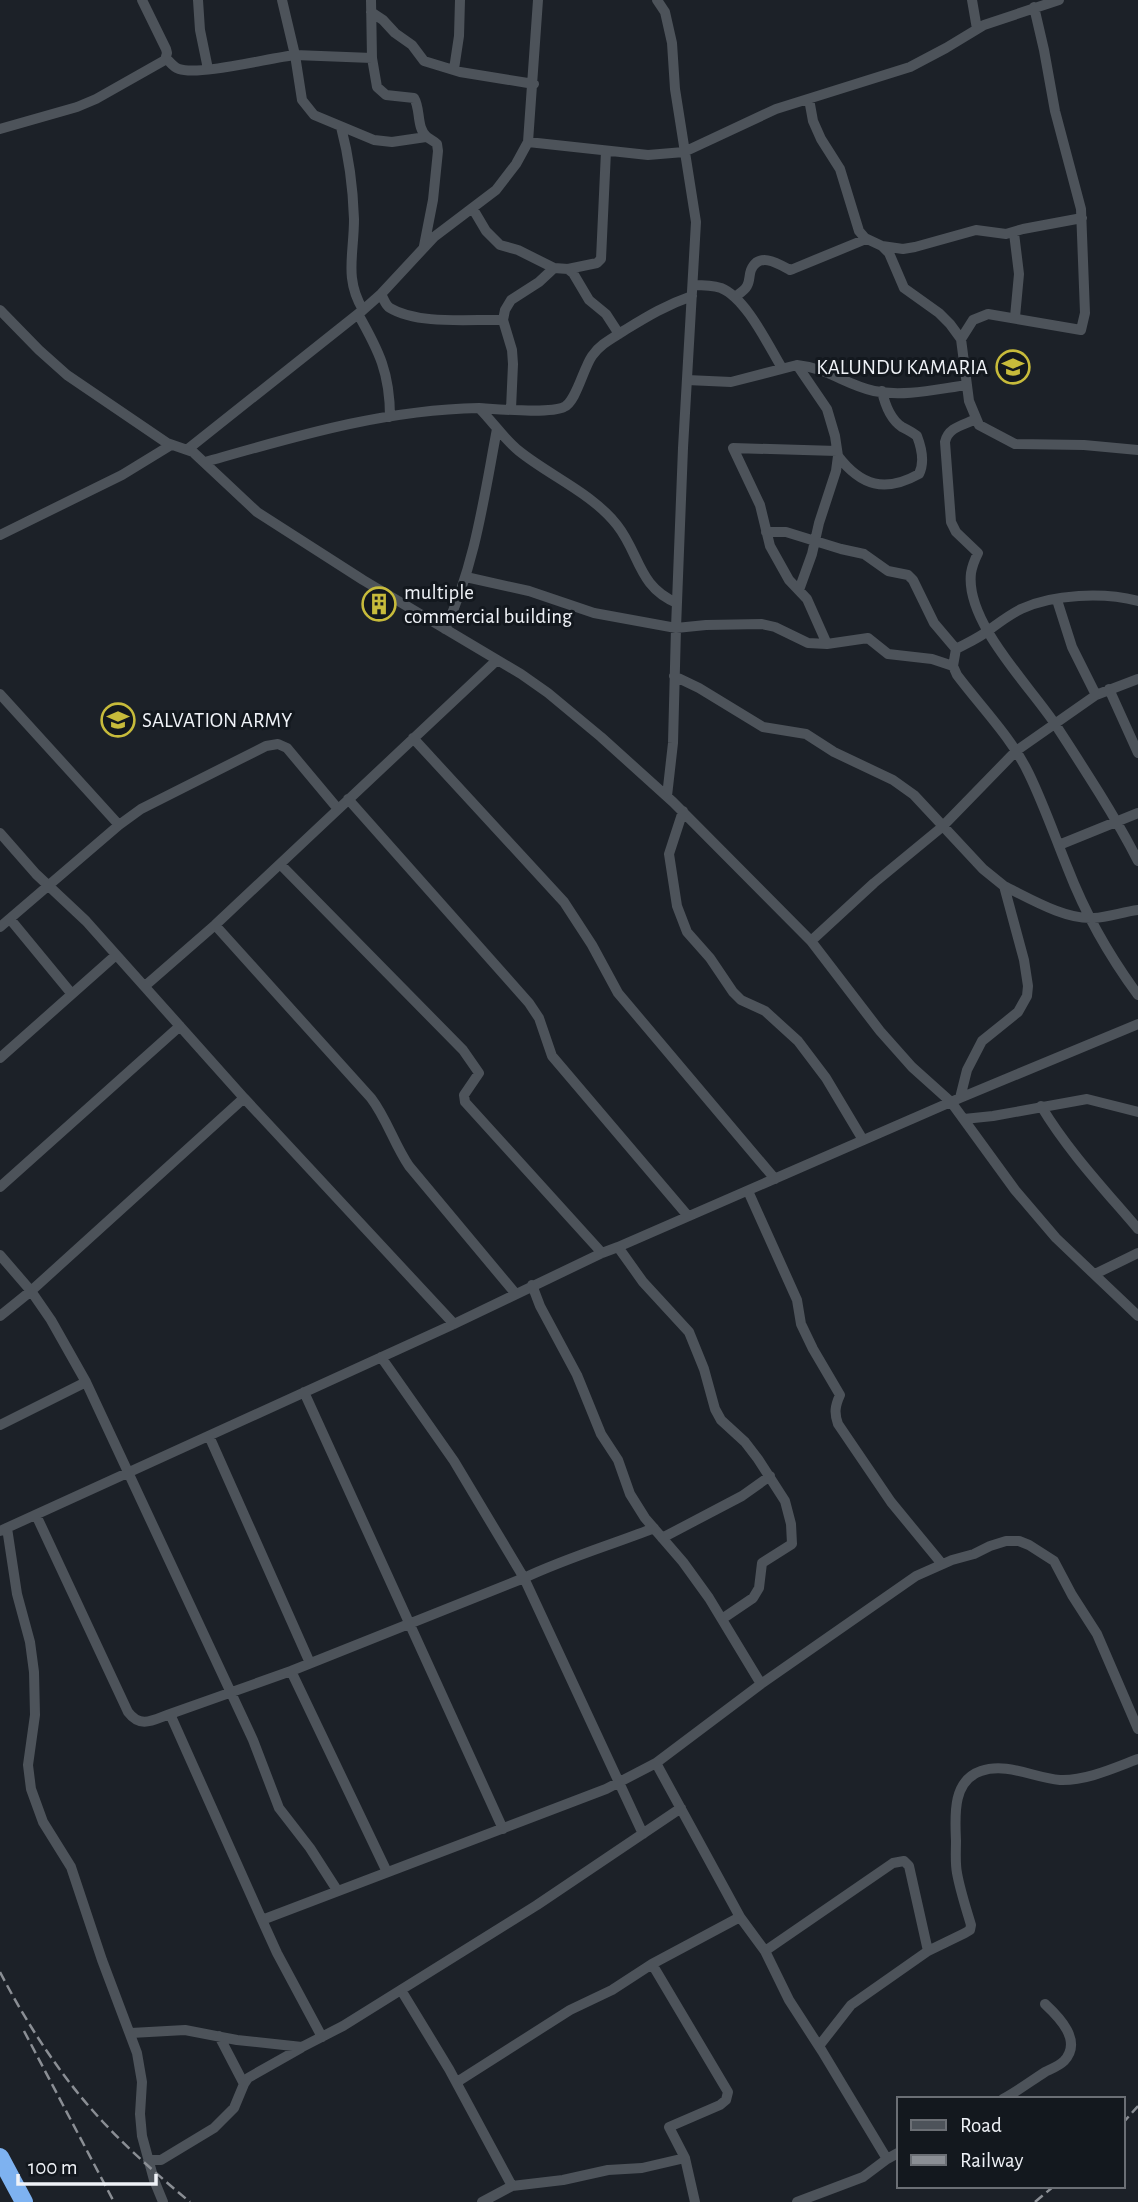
<svg xmlns="http://www.w3.org/2000/svg" width="1138" height="2202" viewBox="0 0 1138 2202" font-family="'Alegreya Sans',sans-serif">
	<rect width="100%" height="100%" fill="#1c2128"/>
	<g fill="none" stroke-linecap="round" stroke-linejoin="round">
		<!-- street -->
		<path stroke="#4d535a" stroke-width="10" d="M 198,0 L 200,30 L 208,69
			M 282,0 L 295,55 L 372,58
			M 371,0 L 372,58 L 377,87 L 386,95 L 414,98 C 421,109 416,128 427,137 C 430,139 434,141 437,144 L 438,151 L 433,200 L 424,246
			M 657,0 L 665,12 L 672,43 L 675,89 L 696,222 L 683,448 L 676,628 L 673,743 L 667,796
			M 972,0 L 977,29
			M 371,12 L 383,20 L 395,33 L 412,45 L 424,61 L 460,72 L 534,84
			M 166,58 C 170,62 173,67 179,69 C 199,76 269,58 295,55 L 302,100 L 314,115 L 374,140 L 392,142 L 426,137
			M 454,69 L 459,36 L 460,0
			M 809,99 L 813,121 L 821,139 L 840,169 L 859,231 L 865,238 L 882,246 L 889,253 L 904,288 L 939,313 L 950,324 L 961,339 L 969,401 L 979,425 L 1015,444 L 1084,445 L 1138,450
			M 341,127 C 349,157 353,188 354,219 C 354,255 344,278 363,310
			M 0,129 L 77,107 L 96,99 L 165,60 L 167,53 L 166,49 L 142,0
			M 528,142 L 648,155 L 684,152 L 776,109 L 910,67 L 946,48 L 984,25 L 1059,0
			M 473,209 L 486,231 L 500,245 L 518,250 L 554,268 L 568,269 L 573,273 L 589,300 L 606,314 L 619,334
			M 1014,233 L 1019,274 L 1015,317
			M 882,246 L 903,249 L 915,247 L 976,230 L 1006,234 L 1023,229 L 1082,218
			M 568,269 L 597,263 L 601,259 L 606,151
			M 693,285 C 702,285 711,285 721,288 C 746,298 768,345 782,368
			M 381,294 C 384,299 385,305 390,308 C 418,325 471,319 503,320
			M 735,297 C 739,294 745,290 747,286 C 750,281 749,275 751,270 C 759,251 779,264 790,270 L 793,269 L 866,239
			M 0,310 L 39,350 L 67,375 L 167,443 L 193,452 L 257,512 L 363,580 L 521,674 L 548,693 L 601,737 L 673,802 L 811,941 L 880,1031 L 912,1067 L 951,1102 L 1015,1190 L 1056,1238 L 1138,1316
			M 358,314 C 379,351 390,373 390,417
			M 961,339 L 973,320 L 988,314 L 1081,330 L 1085,313 L 1081,209 L 1055,111 L 1044,50 L 1034,7
			M 797,365 C 828,368 846,385 874,391 C 904,397 937,389 967,385
			M 687,380 L 731,382 L 797,365 L 827,409 L 835,436 L 838,456 L 836,471 L 819,523 L 812,554 L 799,590
			M 479,408 C 497,409 550,414 564,407 C 576,402 583,369 592,356 C 600,344 613,338 625,330 C 648,316 666,305 692,296
			M 511,409 L 513,364 L 512,350 L 503,320 L 505,310 L 511,300 L 539,282 L 554,268
			M 976,419 C 964,425 948,427 945,442 L 951,522 L 956,532 L 978,553 C 975,559 972,567 971,573 C 965,622 1030,686 1055,724 C 1083,767 1115,816 1138,861
			M 188,449 L 363,310 L 381,294 L 434,237 L 496,190 L 516,164 L 528,142 L 538,0
			M 838,456 C 861,486 885,493 919,474 C 925,462 922,449 917,436 C 912,432 908,430 902,427 C 890,419 885,405 882,391
			M 205,462 C 297,436 382,410 479,408 C 493,422 504,439 519,451 C 550,476 592,493 617,525 C 640,554 638,587 677,603
			M 766,532 L 786,532 L 841,549 L 864,554 L 888,571 L 908,575 L 913,580 L 934,623 L 956,649
			M 0,535 L 122,475 L 171,445
			M 466,577 L 529,591 L 594,613 L 676,628 L 706,625 L 762,624 L 775,627 L 808,643 L 827,644 L 868,638 L 888,654 L 932,659 L 953,666
			M 1057,600 L 1072,647 L 1096,695
			M 1138,601 C 1104,592 1053,594 1021,609 C 1009,615 1000,622 989,630 C 979,638 967,643 956,649 L 953,666 L 957,675 C 981,707 1012,738 1029,774 C 1044,805 1055,837 1068,869 C 1085,913 1110,957 1138,995
			M 445,629 C 475,566 484,497 497,429
			M 827,644 L 807,599 L 789,580 L 770,546 L 760,505 L 733,448 L 837,451
			M 674,676 L 699,688 L 763,727 L 806,734 L 834,752 L 893,780 L 914,795 L 983,869 L 1004,886 L 1024,960 L 1028,986 L 1027,996 L 1018,1012 L 982,1041 L 967,1070 L 960,1098
			M 1109,689 L 1138,753
			M 0,694 L 119,825
			M 413,738 L 564,902 L 592,945 L 618,993 L 775,1179
			M 348,799 L 529,1003 L 539,1018 L 552,1056 L 688,1216
			M 683,811 L 669,854 L 677,906 L 687,932 L 710,958 L 733,992 L 741,1000 L 765,1011 L 798,1041 L 826,1078 L 863,1140
			M 0,833 L 36,874 L 86,921 L 244,1098 L 31,1291 L 0,1316
			M 1059,845 L 1138,813
			M 280,864 L 463,1050 L 479,1073 L 464,1095 L 465,1102 L 602,1253
			M 1004,886 C 1029,898 1065,920 1094,918 C 1108,917 1123,912 1138,910
			M 10,919 L 71,993
			M 215,925 L 371,1098 C 387,1119 394,1144 409,1166 L 515,1293
			M 0,927 L 119,825 L 141,809 L 266,746 L 278,744 L 287,748 L 338,809
			M 811,941 L 874,883 L 942,827 L 1016,751 L 1096,695 L 1138,679
			M 145,986 L 215,925 L 497,660
			M 0,1058 L 116,955
			M 244,1098 L 454,1324
			M 1041,1106 C 1068,1151 1104,1189 1138,1229
			M 964,1119 L 993,1116 L 1087,1099 L 1138,1112
			M 0,1187 L 180,1026
			M 748,1191 L 797,1300 L 801,1324 L 813,1349 L 840,1395 C 835,1406 834,1413 838,1424 L 891,1502 L 942,1564
			M 618,1247 L 643,1282 L 689,1332 L 704,1369 L 715,1409 L 721,1420 L 745,1442 L 758,1459 L 785,1501 L 791,1524 L 792,1544 L 762,1563 L 759,1588 L 753,1598 L 722,1619
			M 0,1255 L 31,1291 L 51,1320 L 86,1382 L 253,1740 L 279,1808 L 310,1848 L 337,1890
			M 1095,1274 L 1138,1253
			M 532,1285 L 540,1306 L 577,1375 L 601,1434 L 618,1460 L 630,1494 L 645,1518 L 683,1562 L 709,1598 L 761,1684
			M 381,1357 L 454,1461 L 524,1578 L 643,1834
			M 304,1392 L 503,1829
			M 0,1425 L 86,1382
			M 209,1436 L 310,1663
			M 36,1515 L 128,1712 C 141,1729 153,1720 170,1714 L 262,1920 L 606,1789 L 656,1763 L 740,1917
			M 7,1528 L 17,1594 L 30,1642 L 34,1672 L 35,1715 L 28,1765 L 31,1789 L 43,1822 L 71,1867 L 102,1960 L 137,2053 L 142,2082 L 140,2114 L 142,2136 L 154,2180 L 163,2202
			M 0,1531 L 454,1324 L 602,1253 L 618,1247 L 960,1098 L 1138,1024
			M 662,1538 L 742,1496 L 770,1476
			M 291,1671 L 387,1872
			M 170,1714 L 291,1671 L 524,1578 C 566,1558 611,1545 654,1528
			M 656,1763 L 761,1684 L 916,1576 L 952,1560 L 974,1554 L 990,1546 L 1006,1541 L 1019,1541 L 1029,1545 L 1054,1561 L 1072,1595 L 1097,1634 L 1138,1729
			M 262,1920 L 277,1953 L 322,2037
			M 765,1951 L 893,1863 L 904,1861 L 909,1866 L 928,1951 L 851,2005 L 819,2046
			M 928,1951 L 965,1933 L 970,1930 L 971,1925 C 966,1908 960,1890 957,1873 C 955,1863 956,1851 956,1841 C 955,1816 952,1781 981,1771 C 1007,1762 1034,1778 1060,1780 C 1086,1781 1114,1768 1138,1759
			M 652,1964 L 728,2092 L 726,2100 L 720,2105 L 669,2127 L 685,2158 L 695,2202
			M 401,1990 L 449,2069 L 512,2186
			M 131,2033 L 185,2030 L 237,2040 L 302,2047 L 343,2026 L 537,1905 L 681,1808
			M 219,2036 L 244,2084
			M 457,2082 L 570,2010 L 612,1990 L 652,1964 L 740,1917 L 765,1951 L 789,2000 L 822,2051 L 887,2159 L 863,2177 L 797,2202
			M 1003,2099 C 1018,2091 1031,2081 1045,2072 C 1051,2069 1059,2066 1064,2061 C 1083,2041 1059,2017 1045,2004
			M 887,2159 L 898,2153
			M 148,2160 L 161,2160 L 214,2128 L 234,2108 L 244,2084 L 248,2078 L 301,2048
			M 482,2202 L 512,2186 L 563,2180 L 608,2170 L 642,2168 L 685,2158"/>
		<!-- highway -->
		<path stroke="#7eb2f0" stroke-width="18" d="M 0,2157 L 24,2202"/>
		<!-- rail -->
		<path stroke="#8a8e94" stroke-width="2.5" stroke-dasharray="10 5" stroke-linecap="butt" d="M 0,1972 C 28,2026 62,2078 103,2122 C 130,2151 160,2177 190,2202
			M 24,2031 L 114,2202
			M 1122,2124 L 1138,2106
			M 1035,2202 L 1054,2186"/>
	</g>
	<!-- icons -->
	<defs>
		<symbol id="school-ring" viewBox="-11 -11 22 22"><circle r="9.5" fill="#13181e" stroke="#c7bb3b" stroke-width="1.5"/><path d="M0-5L7-2L0 1L-7-2ZM-4 1L0 2.5L4 1V4Q0 6-4 4Z" fill="#c7bb3b"/></symbol>
		<symbol id="building-ring" viewBox="-11 -11 22 22"><circle r="9.5" fill="#13181e" stroke="#c7bb3b" stroke-width="1.5"/><path d="M-4-6H4V6H1V3H-1V6H-4ZM-2.5-4.3h1.7v1.8h-1.7ZM.8-4.3h1.7v1.8H.8ZM-2.5-1h1.7V.8h-1.7ZM.8-1h1.7V.8H.8Z" fill="#c7bb3b"/></symbol>
	</defs>
	<g fill-rule="evenodd">
		<use href="#school-ring" x="994" y="348" width="38" height="38"/>
		<use href="#building-ring" x="360" y="585" width="38" height="38"/>
		<use href="#school-ring" x="99" y="701" width="38" height="38"/>
	</g>
	<g text-anchor="middle" dominant-baseline="central" stroke-width="6" stroke-linejoin="round" paint-order="stroke">
		<!-- poi labels -->
		<g font-size="21" fill="#eff2f7" stroke="#13181e" text-anchor="start">
			<text x="988" y="367" text-anchor="end">KALUNDU KAMARIA</text>
			<text x="404" y="592">multiple<tspan x="404" dy="24">commercial building</tspan></text>
			<text x="142" y="720">SALVATION ARMY</text>
		</g>
	</g>
	<!-- legend -->
	<rect x="897" y="2097" width="228" height="91" fill="#13181e" stroke="#6b6f75" stroke-width="2"/>
	<rect x="911" y="2120" width="35" height="10" fill="#4d535a" stroke="#6b6f75" stroke-width="2"/>
	<text x="960" y="2132" font-size="21" fill="#eff2f7">Road</text>
	<rect x="911" y="2155" width="35" height="10" fill="#8a8e94" stroke="#6b6f75" stroke-width="2"/>
	<text x="960" y="2167" font-size="21" fill="#eff2f7">Railway</text>
	<!-- scale -->
	<path d="M18 2174v10h138v-10" fill="none" stroke="#eff2f7" stroke-width="3.5"/>
	<text x="28" y="2174" font-size="21" fill="#eff2f7" stroke="#13181e" stroke-width="5" paint-order="stroke">100 m</text>
</svg>
